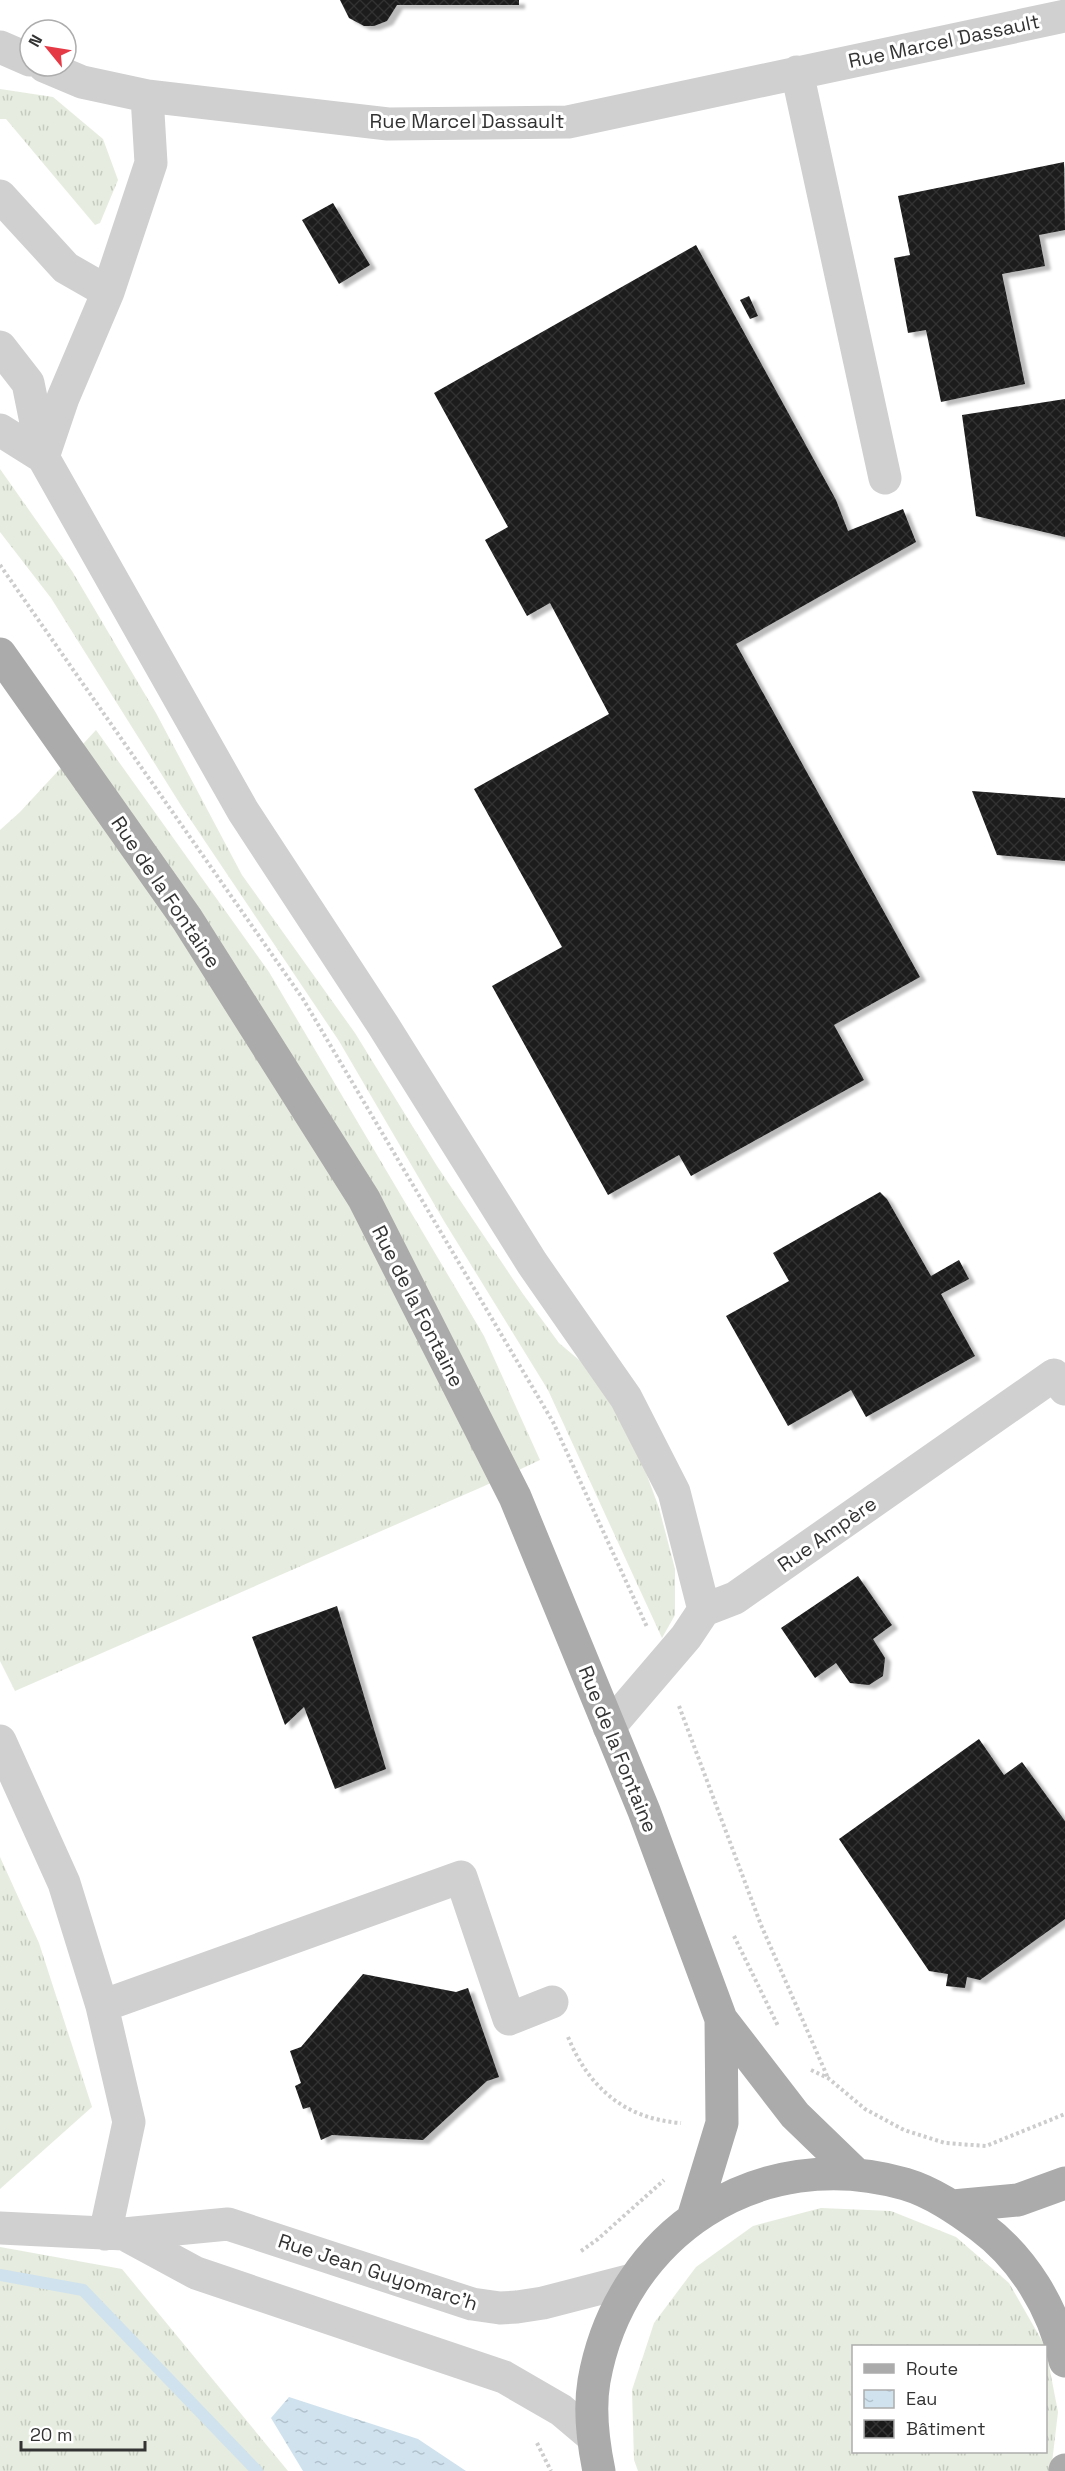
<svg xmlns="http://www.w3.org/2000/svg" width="1065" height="2471" viewBox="0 0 1065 2471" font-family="'Space Grotesk',sans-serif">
	<defs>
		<pattern id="grass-tufts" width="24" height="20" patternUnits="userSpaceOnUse" patternTransform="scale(1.5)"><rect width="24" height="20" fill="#e6ecdf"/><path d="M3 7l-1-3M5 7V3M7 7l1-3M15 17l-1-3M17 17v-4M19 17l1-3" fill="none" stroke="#c6cbc0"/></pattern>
		<pattern id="water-ripples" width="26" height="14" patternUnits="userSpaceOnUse" patternTransform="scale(1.5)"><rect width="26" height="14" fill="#cfe2ee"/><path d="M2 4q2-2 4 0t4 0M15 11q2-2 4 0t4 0" fill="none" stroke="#b2c2cd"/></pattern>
		<pattern id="building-cross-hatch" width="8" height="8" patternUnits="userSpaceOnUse" patternTransform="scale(1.5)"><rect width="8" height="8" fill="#1a1a1a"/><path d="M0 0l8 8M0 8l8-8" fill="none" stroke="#333"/></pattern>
		<filter id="shadow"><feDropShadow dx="6" dy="4" stdDeviation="1.5" flood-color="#0004"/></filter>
	</defs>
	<rect width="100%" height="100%" fill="#fff"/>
	<!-- grass -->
	<path fill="url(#grass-tufts)" d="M 0,89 L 53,97 L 103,139 L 118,180 L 100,223 L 95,225 L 6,119 L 0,119 Z
		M 0,469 L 72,571 L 156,713 L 242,875 L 355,1033 L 437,1166 L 523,1294 L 559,1343 L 591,1370 L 627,1421 L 659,1508 L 675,1569 L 675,1615 L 662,1638 L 548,1390 L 444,1221 L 339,1041 L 182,807 L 51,598 L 0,532 Z
		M 96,730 L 269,972 L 484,1336 L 540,1460 L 482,1487 L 15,1691 L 0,1661 L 0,830 L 20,812 Z
		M 0,1857 L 39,1943 L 92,2107 L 0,2189 Z
		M 821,2208 L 891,2211 L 956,2237 L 1009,2283 L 1045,2346 L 854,2346 L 854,2452 L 1046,2452 L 1046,2350 L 1058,2412 L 1051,2471 L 638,2471 L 634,2460 L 632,2390 L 654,2323 L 696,2267 L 753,2226 Z
		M 0,2247 L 122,2269 L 288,2471 L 0,2471 Z"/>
	<!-- water -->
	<path fill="url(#water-ripples)" d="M 289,2397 L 418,2439 L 466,2471 L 303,2471 L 271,2418 Z"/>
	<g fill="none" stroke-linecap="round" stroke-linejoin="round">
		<!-- stream -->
		<path stroke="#cfe2ee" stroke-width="12" d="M 0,2275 L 83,2290 L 257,2471"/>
	</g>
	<!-- building -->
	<path fill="url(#building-cross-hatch)" filter="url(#shadow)" d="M 340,0 L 519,0 L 519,5 L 397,5 L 387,21 L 374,26 L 364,26 L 349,18 Z
		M 1064,162 L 1065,230 L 1039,235 L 1045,266 L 1002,274 L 1025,384 L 941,402 L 926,330 L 908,333 L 894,258 L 910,255 L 898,196 Z
		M 333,203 L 370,265 L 339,284 L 302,220 Z
		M 696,245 L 836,500 L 848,531 L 903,509 L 916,542 L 736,644 L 920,977 L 834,1025 L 864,1080 L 691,1176 L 679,1155 L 608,1195 L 492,986 L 562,947 L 474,789 L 609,714 L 550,603 L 527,616 L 485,540 L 508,527 L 434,393 Z
		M 749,296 L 758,316 L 750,319 L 740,300 Z
		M 1065,399 L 1065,537 L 976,516 L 962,415 Z
		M 972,791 L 1065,798 L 1065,861 L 997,855 Z
		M 880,1192 L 887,1199 L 931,1276 L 959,1260 L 969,1279 L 941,1294 L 975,1356 L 866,1417 L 851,1390 L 788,1426 L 726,1316 L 789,1281 L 773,1253 Z
		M 858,1576 L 892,1625 L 873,1639 L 885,1658 L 883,1676 L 869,1685 L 850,1683 L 836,1663 L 815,1678 L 781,1628 Z
		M 337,1606 L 386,1769 L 335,1789 L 304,1707 L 285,1725 L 252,1637 Z
		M 979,1739 L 1004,1775 L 1022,1762 L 1065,1821 L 1065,1919 L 980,1980 L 967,1977 L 965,1988 L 946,1986 L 948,1974 L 929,1971 L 839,1839 Z
		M 363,1974 L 456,1992 L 468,1988 L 499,2077 L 487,2081 L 423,2140 L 332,2135 L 321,2140 L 310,2107 L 303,2109 L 295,2086 L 301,2083 L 290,2051 L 301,2047 Z"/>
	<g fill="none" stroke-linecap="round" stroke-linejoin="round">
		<!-- path -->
		<path stroke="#cdcdcd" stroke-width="4" stroke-dasharray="3 3" stroke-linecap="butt" d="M 0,565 L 303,999 L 553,1422 L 647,1627
			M 679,1706 L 761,1925 L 828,2078
			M 734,1936 L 778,2026
			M 568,2037 C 589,2088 625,2119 681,2123
			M 811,2070 L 828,2078 L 865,2109 L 904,2130 L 945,2143 L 986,2146 L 1065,2114
			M 581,2251 L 598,2239 L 664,2180
			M 537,2443 L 551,2471"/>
		<!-- minor -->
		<path stroke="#d0d0d0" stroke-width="33" d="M 0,47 L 30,60
			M 44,66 L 82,82 L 147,96 L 388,124 L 568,122 L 1065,16
			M 797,72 L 885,478
			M 147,96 L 151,163 L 108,292 L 63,398 L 43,457 L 243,811 L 383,1025 L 532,1263 L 626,1398 L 674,1492 L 704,1610
			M 0,196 L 66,268 L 108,292
			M 0,347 L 28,383 L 43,457
			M 0,430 L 43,457
			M 609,1727 L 686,1637 L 704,1610 L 735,1598 L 1054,1375 L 1065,1389
			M 0,1741 L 64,1883 L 102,2006 L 129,2122 L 105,2234
			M 102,2006 L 461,1877 L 509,2019 L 552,2002
			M 0,2228 L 124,2234 L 228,2224 L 472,2304 L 500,2308 L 517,2307 L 543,2303 L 632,2280
			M 124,2234 L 196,2273 L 504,2377 L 561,2410 L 593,2437"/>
		<!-- major -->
		<path stroke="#ababab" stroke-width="33" d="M 0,654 L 187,919 L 364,1199 L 515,1497 L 644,1811 L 721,2019 L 795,2115 L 856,2174
			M 953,2206 L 1018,2200 L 1065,2183
			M 693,2218 L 722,2123 L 721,2019
			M 599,2471 C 593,2442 589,2410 594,2381 C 620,2233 759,2142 905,2184 C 932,2192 957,2209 980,2226 C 1023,2258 1054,2308 1065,2361
			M 1065,2471 L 1065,2470"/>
	</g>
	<g text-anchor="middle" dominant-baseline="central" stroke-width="6" stroke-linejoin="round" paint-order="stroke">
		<!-- street labels -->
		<g font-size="20" fill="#333" stroke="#fff">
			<text transform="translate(944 41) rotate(-12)">Rue Marcel Dassault</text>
			<text x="467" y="121">Rue Marcel Dassault</text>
			<text transform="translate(166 892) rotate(56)">Rue de la Fontaine</text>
			<text transform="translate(418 1306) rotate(63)">Rue de la Fontaine</text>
			<text transform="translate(827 1534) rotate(-35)">Rue Ampère</text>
			<text transform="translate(618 1749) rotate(68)">Rue de la Fontaine</text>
			<text transform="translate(378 2272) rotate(18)">Rue Jean Guyomarc'h</text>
		</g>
	</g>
	<!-- legend -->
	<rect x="852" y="2345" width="195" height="108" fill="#ffffff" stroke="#adadad" stroke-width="1.5"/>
	<rect x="864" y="2364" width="30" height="9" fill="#ababab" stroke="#adadad" stroke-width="1.5"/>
	<text x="906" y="2375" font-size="18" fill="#333333">Route</text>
	<rect x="864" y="2390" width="30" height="18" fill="url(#water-ripples)" stroke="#adadad" stroke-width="1.5"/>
	<text x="906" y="2405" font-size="18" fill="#333333">Eau</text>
	<rect x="864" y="2420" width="30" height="18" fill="url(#building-cross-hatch)" stroke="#adadad" stroke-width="1.5"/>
	<text x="906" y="2435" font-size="18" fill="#333333">Bâtiment</text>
	<!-- north arrow -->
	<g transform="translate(48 48) rotate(300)"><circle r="28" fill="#ffffff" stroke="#adadad" stroke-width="1.5"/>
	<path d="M0-4.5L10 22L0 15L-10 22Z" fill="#e63946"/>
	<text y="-9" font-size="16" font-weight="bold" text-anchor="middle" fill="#333333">N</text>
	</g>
	<!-- scale -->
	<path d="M21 2441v9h124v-9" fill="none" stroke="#333333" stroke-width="3"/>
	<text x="30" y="2441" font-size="18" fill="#333333" stroke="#ffffff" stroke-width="4.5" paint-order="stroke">20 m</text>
</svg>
